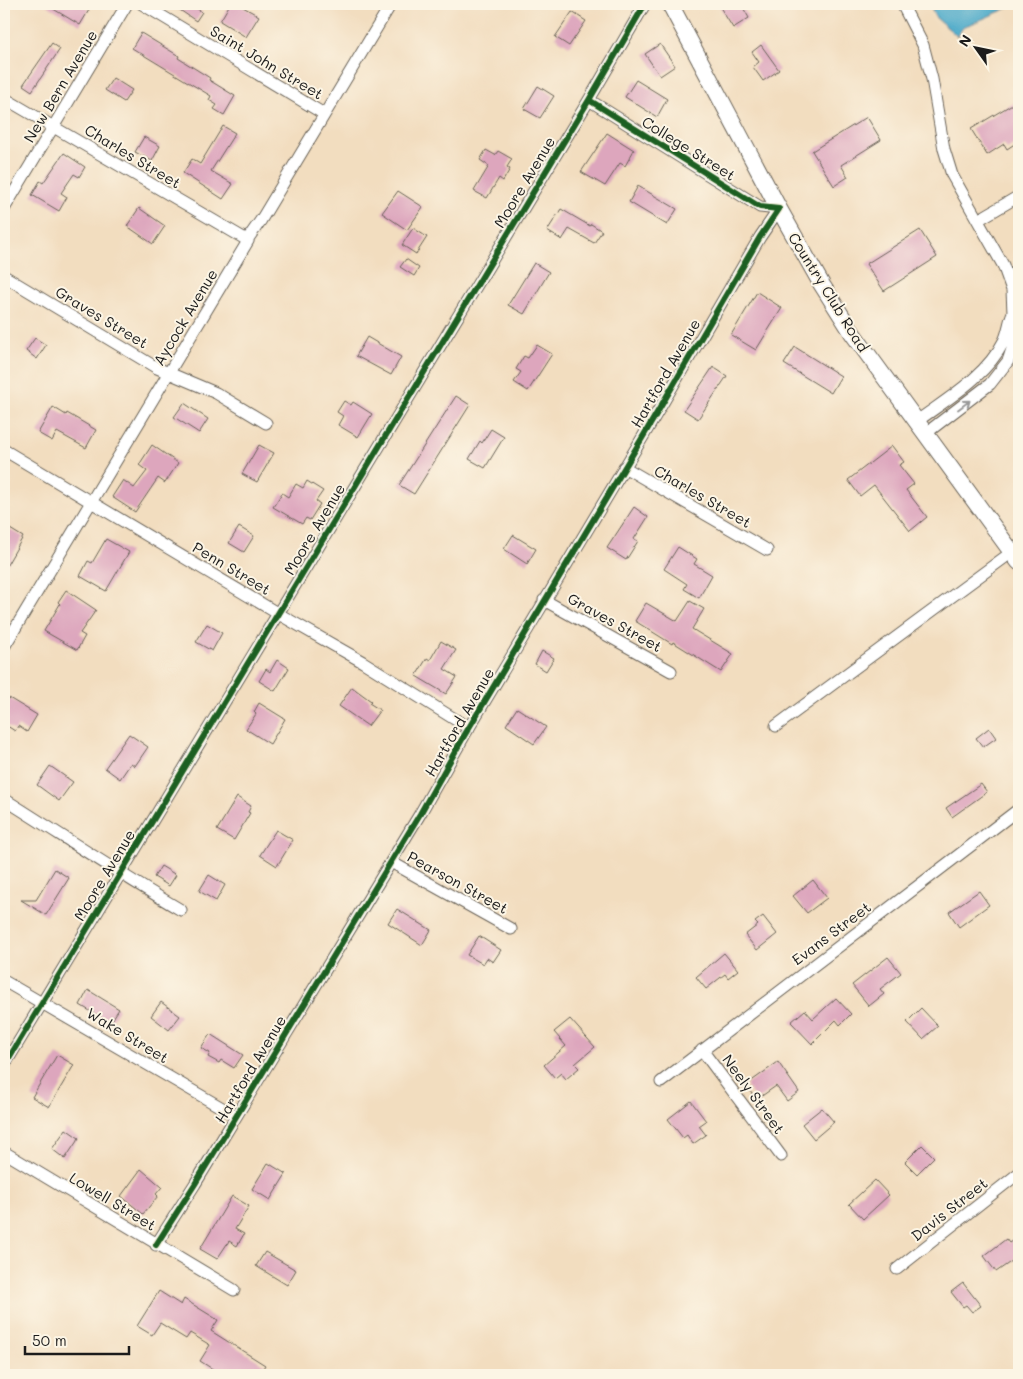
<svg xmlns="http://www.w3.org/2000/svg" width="1023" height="1379" viewBox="0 0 1023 1379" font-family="Mali,sans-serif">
	<rect width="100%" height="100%" fill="#fcf5e5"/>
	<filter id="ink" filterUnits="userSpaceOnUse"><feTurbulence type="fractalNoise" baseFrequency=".02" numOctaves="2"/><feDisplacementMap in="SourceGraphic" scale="10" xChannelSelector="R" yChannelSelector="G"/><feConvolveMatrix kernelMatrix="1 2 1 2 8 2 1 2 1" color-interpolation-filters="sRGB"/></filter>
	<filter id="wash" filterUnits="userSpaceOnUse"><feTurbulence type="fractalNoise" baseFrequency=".0096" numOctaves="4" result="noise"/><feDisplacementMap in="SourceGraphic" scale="20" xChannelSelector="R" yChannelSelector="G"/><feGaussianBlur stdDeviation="1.12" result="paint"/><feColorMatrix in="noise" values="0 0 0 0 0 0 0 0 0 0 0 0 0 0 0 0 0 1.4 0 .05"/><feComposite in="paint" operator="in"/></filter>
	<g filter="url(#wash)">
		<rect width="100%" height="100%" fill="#f2ddbf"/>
		<!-- water -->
		<path fill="#4aa9c9" stroke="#336272" d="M 929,4 L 1017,4 L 971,24 L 964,26 L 957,36 L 935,17 Z"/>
		<g id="blocks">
			<!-- building -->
			<path fill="#dda6bd" d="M 45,4 L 79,4 L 89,10 L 80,25 Z
				M 171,4 L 190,4 L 202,12 L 196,21 Z
				M 230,4 L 245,4 L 243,7 L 259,16 L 246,37 L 220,21 Z
				M 718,4 L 741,4 L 749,18 L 733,28 Z
				M 572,12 L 586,21 L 569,46 L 555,37 Z
				M 141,33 L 179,56 L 178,58 L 210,78 L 209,80 L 235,96 L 224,115 L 214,109 L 217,105 L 209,100 L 211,96 L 132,48 Z
				M 52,43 L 60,49 L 32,91 L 23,85 Z
				M 660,44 L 675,66 L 660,76 L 645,54 Z
				M 761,45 L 779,70 L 763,81 L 753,67 L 759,62 L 752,52 Z
				M 113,78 L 132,90 L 124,102 L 105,90 Z
				M 636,80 L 667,99 L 657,117 L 625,97 Z
				M 538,86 L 554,96 L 540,118 L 524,109 Z
				M 1019,100 L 1019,141 L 1007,149 L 1004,144 L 987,155 L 971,129 Z
				M 867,117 L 881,140 L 841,165 L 848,177 L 834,186 L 812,151 Z
				M 223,126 L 235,133 L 211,171 L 233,184 L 223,199 L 183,173 L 192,159 L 200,164 Z
				M 607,133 L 634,150 L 625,166 L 620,163 L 605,186 L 581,172 Z
				M 144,137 L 160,146 L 152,161 L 135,152 Z
				M 486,150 L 495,155 L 498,151 L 512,159 L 507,167 L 510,169 L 503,181 L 499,178 L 487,198 L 474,191 L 489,166 L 480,160 Z
				M 64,153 L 85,167 L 79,177 L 74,174 L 61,193 L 67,197 L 59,211 L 32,195 L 40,181 L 43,183 Z
				M 638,186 L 677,209 L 667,225 L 629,202 Z
				M 398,191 L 423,207 L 407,230 L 382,213 Z
				M 139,208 L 165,226 L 153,244 L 127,226 Z
				M 561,209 L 590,226 L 591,224 L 602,231 L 594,243 L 569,229 L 562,240 L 547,231 Z
				M 413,228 L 427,237 L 416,254 L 402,245 Z
				M 920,230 L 937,257 L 884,291 L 866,264 Z
				M 406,259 L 419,268 L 414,276 L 400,267 Z
				M 534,263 L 549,272 L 524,314 L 508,305 Z
				M 757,292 L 782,308 L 756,350 L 731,335 Z
				M 367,337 L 401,357 L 391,375 L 356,356 Z
				M 35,338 L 46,345 L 37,359 L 26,351 Z
				M 537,345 L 552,354 L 528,391 L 514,382 L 521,372 L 516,369 L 524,356 L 528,358 Z
				M 795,347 L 841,376 L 831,393 L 784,364 Z
				M 713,367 L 727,376 L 698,419 L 684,410 Z
				M 456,396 L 470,405 L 414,494 L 399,485 Z
				M 344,401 L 351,405 L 353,402 L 372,414 L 358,437 L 338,425 L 343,416 L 337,412 Z
				M 184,403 L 208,419 L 199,433 L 174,417 Z
				M 53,407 L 66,415 L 67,413 L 96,430 L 86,448 L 57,432 L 52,441 L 38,433 Z
				M 491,429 L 504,437 L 485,468 L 469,459 L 480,441 L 482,443 Z
				M 152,445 L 178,463 L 165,483 L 158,478 L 135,512 L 112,497 L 123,480 L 134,488 L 147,471 L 139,465 Z
				M 259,445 L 274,453 L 257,482 L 242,474 Z
				M 892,446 L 904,462 L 899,465 L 914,484 L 906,490 L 927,517 L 910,531 L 874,485 L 860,496 L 848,480 Z
				M 307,481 L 323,491 L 316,501 L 320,504 L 310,520 L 306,518 L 302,524 L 273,507 L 282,493 L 288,497 L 296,484 L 303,488 Z
				M 634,507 L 648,517 L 634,539 L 638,541 L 626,560 L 607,548 Z
				M 239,527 L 254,536 L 244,552 L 229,543 Z
				M 10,529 L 23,537 L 4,570 L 4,540 Z
				M 513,535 L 536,549 L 527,564 L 504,549 Z
				M 106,539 L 129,552 L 106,591 L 80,576 L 88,561 L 92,563 Z
				M 678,547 L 697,559 L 694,564 L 712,575 L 699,598 L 684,589 L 687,584 L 664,569 Z
				M 66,590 L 96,610 L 80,633 L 85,636 L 77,650 L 44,631 L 60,604 L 58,602 Z
				M 690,601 L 704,609 L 692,629 L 733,654 L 721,672 L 673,642 L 672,644 L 635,621 L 646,603 L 677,621 Z
				M 207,624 L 222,633 L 212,651 L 196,642 Z
				M 441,641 L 456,650 L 444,669 L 457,677 L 446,694 L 416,676 L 427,658 L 430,660 Z
				M 542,651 L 554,658 L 546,671 L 535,664 Z
				M 277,660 L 289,668 L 275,691 L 259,681 L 266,669 L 270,672 Z
				M 352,687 L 371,701 L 369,703 L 380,710 L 368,726 L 339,706 Z
				M 9,698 L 37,715 L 27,732 L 18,726 L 15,731 L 4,724 L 4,705 Z
				M 259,703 L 285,719 L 270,744 L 246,729 L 256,714 L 254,712 Z
				M 517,708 L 546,727 L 534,744 L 506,725 Z
				M 989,728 L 996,738 L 983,747 L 976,738 Z
				M 129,734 L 148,747 L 135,766 L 131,763 L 120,779 L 105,768 Z
				M 50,766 L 73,782 L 59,801 L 37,785 Z
				M 981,784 L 987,792 L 952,817 L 946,808 Z
				M 237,797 L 251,806 L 248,812 L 250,813 L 234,840 L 217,830 Z
				M 276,830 L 293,840 L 277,866 L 260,855 Z
				M 161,866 L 176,875 L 169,886 L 154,877 Z
				M 55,869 L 69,878 L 46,915 L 21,900 L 36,900 Z
				M 209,875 L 225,885 L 216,901 L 199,891 Z
				M 813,880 L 827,898 L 807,913 L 793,896 Z
				M 979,891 L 989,905 L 959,927 L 949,912 Z
				M 397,909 L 431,930 L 422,945 L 388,923 Z
				M 763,916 L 777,934 L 757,950 L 745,935 L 758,925 L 755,922 Z
				M 479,936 L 501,950 L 493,962 L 487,958 L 483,964 L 467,955 Z
				M 724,953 L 738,970 L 728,978 L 725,974 L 706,989 L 696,977 Z
				M 888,957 L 901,973 L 880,989 L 884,994 L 869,1006 L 852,985 Z
				M 88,990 L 119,1009 L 110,1023 L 80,1005 Z
				M 836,998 L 851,1014 L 840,1025 L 836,1020 L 812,1044 L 791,1022 L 805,1010 L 813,1019 Z
				M 161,1002 L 180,1016 L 169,1030 L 151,1016 Z
				M 921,1008 L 938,1026 L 923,1039 L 907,1022 Z
				M 570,1019 L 595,1047 L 575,1064 L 579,1068 L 566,1079 L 561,1073 L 555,1078 L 544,1065 L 566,1046 L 554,1032 Z
				M 210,1034 L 243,1055 L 234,1068 L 221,1060 L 219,1063 L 208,1057 L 210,1053 L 201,1048 Z
				M 57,1055 L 74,1065 L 49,1107 L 32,1097 Z
				M 778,1062 L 799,1092 L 787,1101 L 776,1086 L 756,1100 L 746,1085 Z
				M 691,1101 L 706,1121 L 699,1126 L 706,1135 L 693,1144 L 687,1135 L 683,1138 L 668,1119 Z
				M 822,1108 L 834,1122 L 814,1139 L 802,1124 Z
				M 66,1129 L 79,1138 L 65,1159 L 52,1149 Z
				M 922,1145 L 934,1157 L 917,1174 L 905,1162 Z
				M 268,1163 L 286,1174 L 270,1200 L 252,1189 Z
				M 141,1169 L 162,1187 L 156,1194 L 158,1196 L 143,1214 L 121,1196 Z
				M 875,1180 L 889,1195 L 863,1219 L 849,1204 Z
				M 232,1196 L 249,1206 L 235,1229 L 244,1234 L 237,1246 L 229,1241 L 217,1259 L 200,1249 Z
				M 1019,1236 L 1019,1256 L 996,1272 L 984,1256 L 1006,1239 L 1009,1243 Z
				M 265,1252 L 296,1270 L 287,1285 L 256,1266 Z
				M 963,1283 L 981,1306 L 972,1312 L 966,1305 L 963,1307 L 951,1292 Z
				M 159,1291 L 181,1305 L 184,1299 L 218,1320 L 211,1331 L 265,1365 L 259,1375 L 222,1375 L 200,1361 L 210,1345 L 190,1333 L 186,1339 L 160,1323 L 152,1335 L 137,1326 Z"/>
		</g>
	</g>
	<g filter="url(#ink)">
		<use href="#blocks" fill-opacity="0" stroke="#676055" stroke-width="1"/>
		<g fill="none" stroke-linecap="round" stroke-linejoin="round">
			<defs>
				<path id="street" d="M 142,4 L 324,114
					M 902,4 L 923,45 L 932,79 L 944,149 L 952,175 L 1003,265 L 1012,290 L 1013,313 L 1017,334 L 1008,361 L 990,384 L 925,434
					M 4,98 L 247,240
					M 4,209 L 127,4
					M 978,220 L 1019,196
					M 4,276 L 157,368 L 216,393 L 266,423
					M 916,422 C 947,399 986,377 1004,341 C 1008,333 1009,323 1012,315
					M 4,450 L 277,613 L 363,662 L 469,728
					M 624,467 L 767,550
					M 544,600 L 671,671
					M 4,647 L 248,241 L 247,240 L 261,220 L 391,4
					M 776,726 L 1012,552
					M 4,799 C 63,836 121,875 181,910
					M 391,862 L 511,929
					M 4,981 L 236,1116
					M 702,1050 L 781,1156
					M 4,1066 L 589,100 L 645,4
					M 661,1082 L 1019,809
					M 4,1152 L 234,1290
					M 156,1245 L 195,1184 L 420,814 L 464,736 L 644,435 L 760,237 L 779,209 L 760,207 L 589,100
					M 897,1269 L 1019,1173"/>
				<path id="secondary" d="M 670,4 L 779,209 L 822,285 L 853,334 L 1019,562"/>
			</defs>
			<!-- street casing -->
			<use href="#street" stroke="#676055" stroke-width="13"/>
			<!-- secondary casing -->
			<use href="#secondary" stroke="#676055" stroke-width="18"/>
			<!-- street -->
			<use href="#street" stroke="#fff" stroke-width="11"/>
			<!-- secondary -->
			<use href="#secondary" stroke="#fff" stroke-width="16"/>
			<defs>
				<path id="cycleway" d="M 4,1066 L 589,100 L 645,4
					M 156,1245 L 195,1184 L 420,814 L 464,736 L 644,435 L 760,237 L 779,209 L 760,207 L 589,100"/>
			</defs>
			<!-- cycleway casing -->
			<use href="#cycleway" stroke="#fcf5e5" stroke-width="9"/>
			<!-- cycleway -->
			<use href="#cycleway" stroke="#1b5e20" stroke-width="6"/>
		</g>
		<!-- one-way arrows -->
		<defs><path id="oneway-shaft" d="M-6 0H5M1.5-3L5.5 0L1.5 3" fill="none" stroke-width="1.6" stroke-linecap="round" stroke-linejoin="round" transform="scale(1.25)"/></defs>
		<use stroke="#999" href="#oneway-shaft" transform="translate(964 405) rotate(-37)"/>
	</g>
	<g text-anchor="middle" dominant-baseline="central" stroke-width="4" stroke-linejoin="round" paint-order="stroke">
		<!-- street labels -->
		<g font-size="15" fill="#1c1c1c" stroke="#fcf5e5">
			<text transform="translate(267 62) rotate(31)">Saint John Street</text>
			<text transform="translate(60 86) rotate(-59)">New Bern Avenue</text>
			<text transform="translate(689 148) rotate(32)">College Street</text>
			<text transform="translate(133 156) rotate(31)">Charles Street</text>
			<text transform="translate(524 182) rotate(-59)">Moore Avenue</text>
			<text transform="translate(829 292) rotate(58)">Country Club Road</text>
			<text transform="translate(102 317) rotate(31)">Graves Street</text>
			<text transform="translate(185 317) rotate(-59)">Aycock Avenue</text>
			<text transform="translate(665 373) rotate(-60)">Hartford Avenue</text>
			<text transform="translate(703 496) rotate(30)">Charles Street</text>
			<text transform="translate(314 529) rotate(-59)">Moore Avenue</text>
			<text transform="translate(232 568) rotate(31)">Penn Street</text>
			<text transform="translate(615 622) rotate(29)">Graves Street</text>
			<text transform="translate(459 722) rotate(-60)">Hartford Avenue</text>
			<text transform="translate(104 875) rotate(-59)">Moore Avenue</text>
			<text transform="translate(458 882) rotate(29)">Pearson Street</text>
			<text transform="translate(831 933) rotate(-37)">Evans Street</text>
			<text transform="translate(128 1035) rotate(31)">Wake Street</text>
			<text transform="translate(250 1069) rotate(-59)">Hartford Avenue</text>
			<text transform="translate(754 1094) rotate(54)">Neely Street</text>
			<text transform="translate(113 1201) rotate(31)">Lowell Street</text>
			<text transform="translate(949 1209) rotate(-38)">Davis Street</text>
		</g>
	</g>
	<!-- margin -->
	<rect width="1023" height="1379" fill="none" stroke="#fcf5e5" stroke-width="20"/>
	<!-- north arrow -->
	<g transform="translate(976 48) rotate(303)" stroke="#fcf5e5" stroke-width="4" paint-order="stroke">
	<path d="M0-4L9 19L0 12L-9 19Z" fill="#1c1c1c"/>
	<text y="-8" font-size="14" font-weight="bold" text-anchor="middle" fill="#1c1c1c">N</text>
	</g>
	<!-- scale -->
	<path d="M25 1346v8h104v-8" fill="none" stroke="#1c1c1c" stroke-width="2.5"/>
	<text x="32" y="1346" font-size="15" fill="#1c1c1c" stroke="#fcf5e5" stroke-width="4" paint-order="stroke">50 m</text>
</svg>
